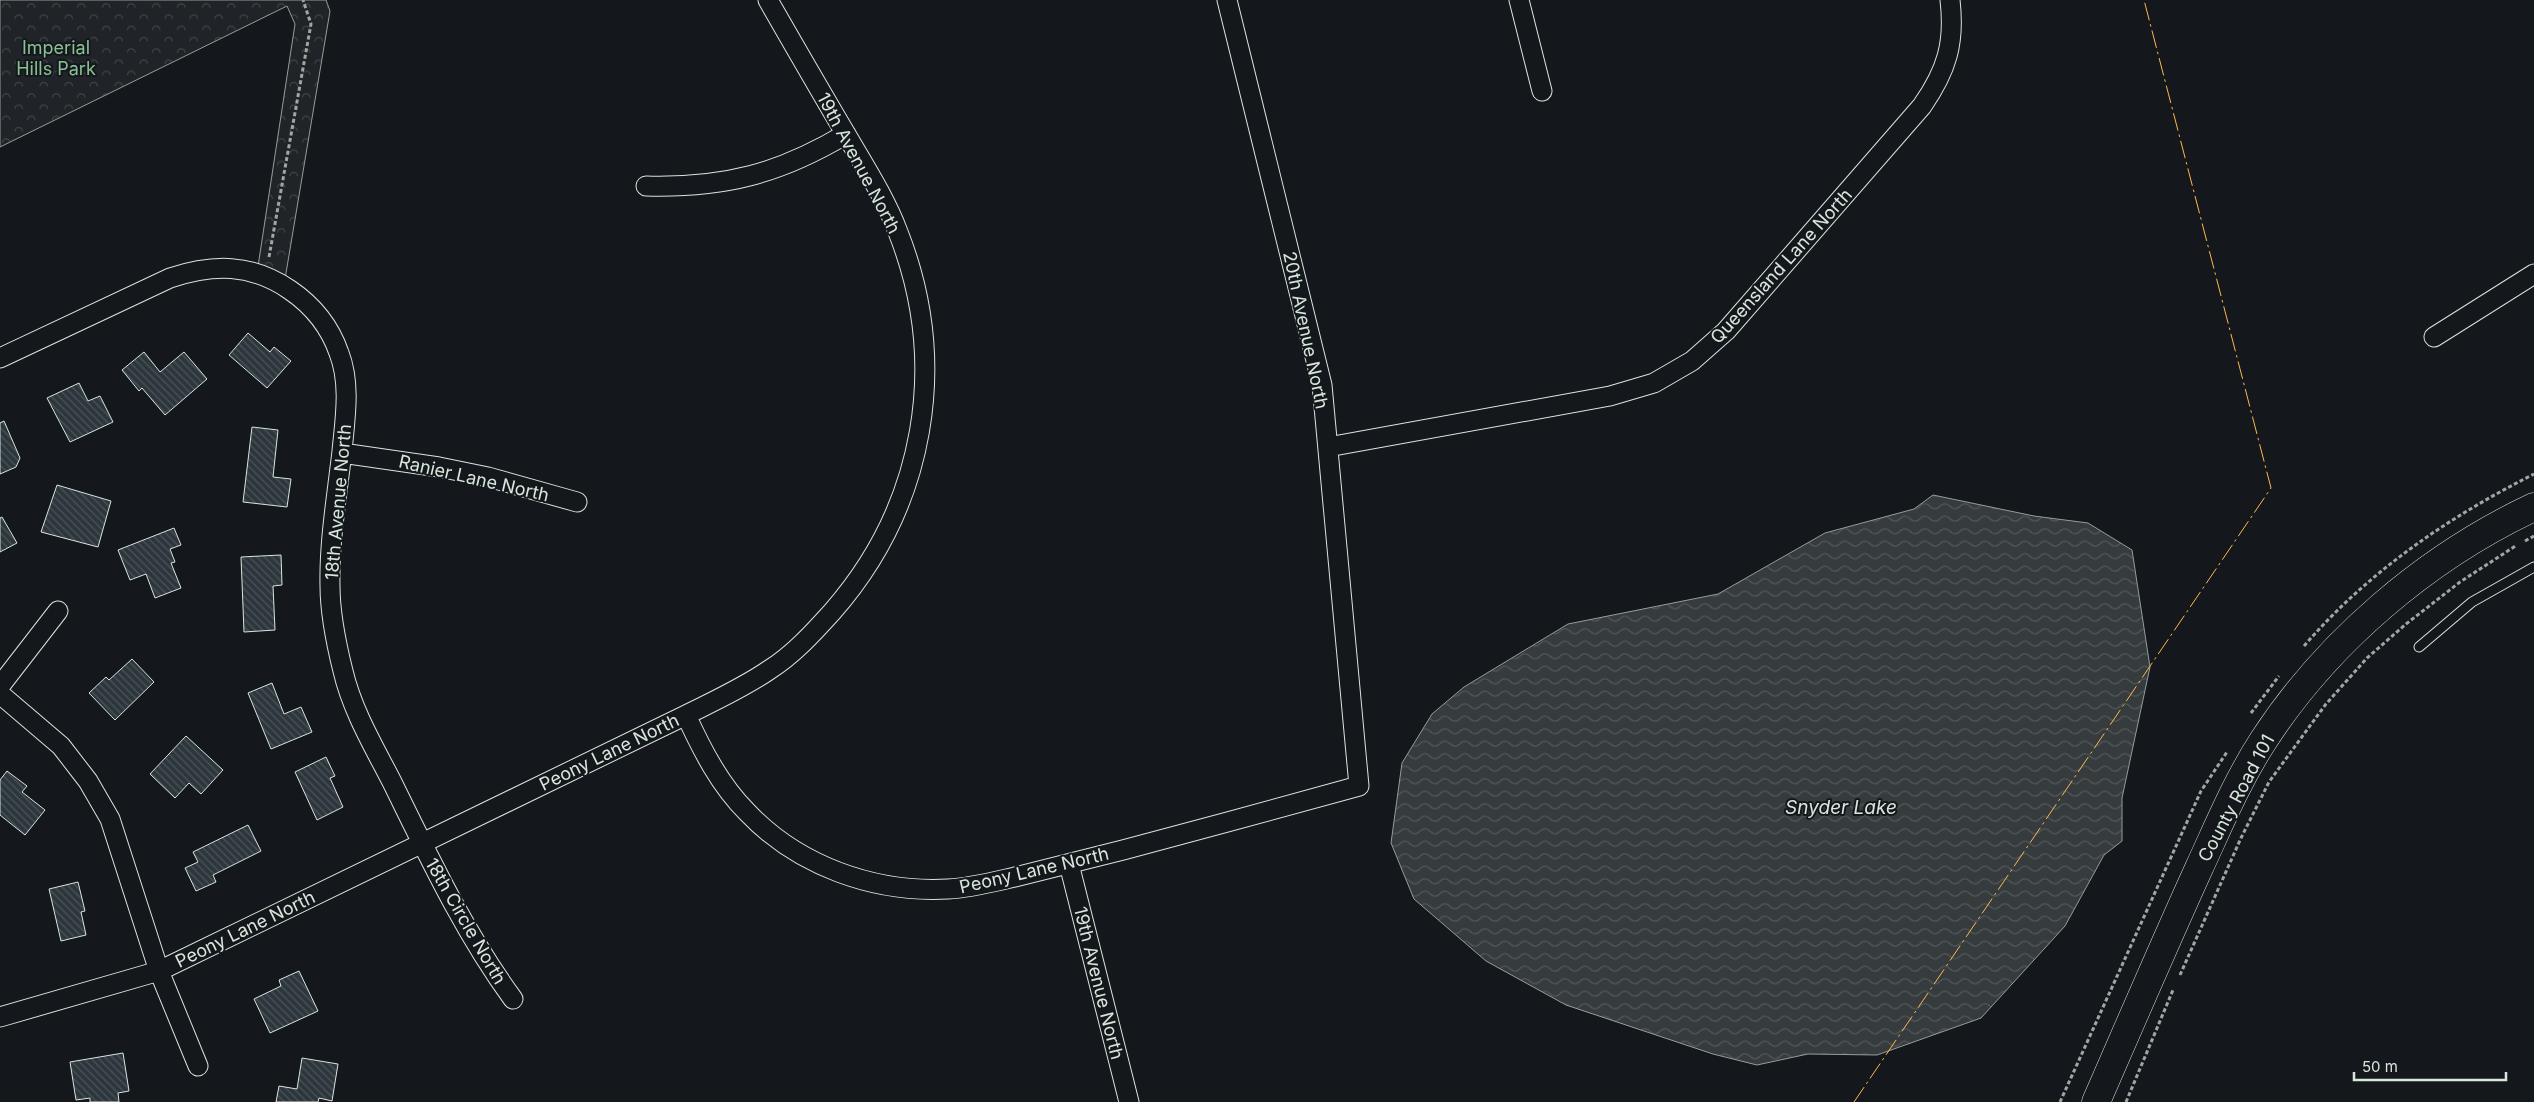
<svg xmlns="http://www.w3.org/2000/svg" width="2534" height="1102" viewBox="0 0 2534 1102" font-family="Inter,sans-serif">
	<defs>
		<pattern id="forest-crowns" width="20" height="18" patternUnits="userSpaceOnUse" patternTransform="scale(1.25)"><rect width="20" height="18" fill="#202428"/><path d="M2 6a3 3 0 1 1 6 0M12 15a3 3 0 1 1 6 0" fill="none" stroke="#404447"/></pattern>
		<pattern id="water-waves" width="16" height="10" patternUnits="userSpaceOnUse" patternTransform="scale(1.25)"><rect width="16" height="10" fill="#363b3e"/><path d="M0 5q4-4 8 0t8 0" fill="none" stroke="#525759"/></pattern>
		<pattern id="building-back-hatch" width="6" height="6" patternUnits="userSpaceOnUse" patternTransform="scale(1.25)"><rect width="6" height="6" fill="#2c363c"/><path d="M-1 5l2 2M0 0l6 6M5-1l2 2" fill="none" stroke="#4a5358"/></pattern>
	</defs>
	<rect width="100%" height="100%" fill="#14181c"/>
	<!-- forest -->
	<path fill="url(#forest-crowns)" stroke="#939e99" d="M 0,0 L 326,0 L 330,11 L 284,285 L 257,273 L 295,24 L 287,6 L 0,147 Z"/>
	<!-- water -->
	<path fill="url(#water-waves)" stroke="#939e99" d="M 1933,495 L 2034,516 L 2088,523 L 2132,550 L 2150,667 L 2122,798 L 2122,841 L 2104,855 L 2065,926 L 1981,1018 L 1877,1055 L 1808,1054 L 1757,1065 L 1713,1054 L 1566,1005 L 1486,961 L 1414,899 L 1391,843 L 1402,763 L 1432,714 L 1464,687 L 1568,624 L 1718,594 L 1825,533 L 1914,509 Z"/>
	<!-- building -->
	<path fill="url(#building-back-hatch)" stroke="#d8e6dc" d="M 248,333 L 270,352 L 274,347 L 291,361 L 267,388 L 229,355 Z
		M 144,352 L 160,372 L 184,352 L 207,379 L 165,415 L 142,388 L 139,391 L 122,370 Z
		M 79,383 L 88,401 L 100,396 L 113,422 L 70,442 L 47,398 Z
		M 4,421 L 20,458 L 16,467 L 0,474 L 0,423 Z
		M 252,427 L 278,430 L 273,477 L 291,479 L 287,507 L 243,502 Z
		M 57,485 L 111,501 L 98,547 L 41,532 Z
		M 2,517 L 17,543 L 0,552 L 0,518 Z
		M 174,528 L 181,545 L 170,549 L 175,562 L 171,563 L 181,588 L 155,598 L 146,574 L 130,580 L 118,550 Z
		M 281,555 L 282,585 L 273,586 L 275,630 L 244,632 L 241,557 Z
		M 132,659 L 154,682 L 115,720 L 89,693 L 106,677 L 109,680 Z
		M 272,683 L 284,714 L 301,707 L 312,732 L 271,749 L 248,693 Z
		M 186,736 L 223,770 L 201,794 L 189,783 L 175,798 L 150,774 Z
		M 326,757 L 335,776 L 330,778 L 343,807 L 317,820 L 295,772 Z
		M 7,771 L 27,786 L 22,792 L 45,810 L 25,835 L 0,815 L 0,780 Z
		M 248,825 L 261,851 L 213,875 L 216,882 L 196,891 L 185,868 L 198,862 L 193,852 Z
		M 78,882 L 85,911 L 81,912 L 86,935 L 61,941 L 49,889 Z
		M 299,971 L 318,1011 L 270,1033 L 254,999 L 281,986 L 279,980 Z
		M 123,1053 L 129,1091 L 118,1093 L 119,1102 L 90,1102 L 90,1098 L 76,1100 L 70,1062 Z
		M 302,1058 L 338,1064 L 332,1101 L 319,1098 L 318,1102 L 276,1102 L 279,1086 L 297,1089 Z"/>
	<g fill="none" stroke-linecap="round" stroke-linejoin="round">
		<defs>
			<path id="service" d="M 2419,647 L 2472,602 L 2534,567"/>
			<path id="minor" d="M 1519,0 L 1542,91
				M 646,186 C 724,188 779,174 846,134
				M 2434,337 L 2534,274
				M 0,358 L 170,278 C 213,264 251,263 290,290 C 312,305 330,327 339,353 C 351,384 345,419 342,451 C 337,496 329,541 330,586 C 330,615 336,643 343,671 C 352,710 374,747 392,782 C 429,857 464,932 513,999
				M 1328,447 L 1610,396 L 1654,383 L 1692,361 L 1726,331 L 1922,106 C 1947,70 1955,43 1950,0
				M 342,453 L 439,467 L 488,477 L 577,502
				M 0,686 L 58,611
				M 0,694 L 61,746 L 88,781 L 110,819 L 159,971 L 198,1066
				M 686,715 C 702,750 720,785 747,812 C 798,866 874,893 948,889 C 970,888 993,882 1015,877 C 1051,868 1087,859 1123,850 C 1202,829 1280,808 1359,786 L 1322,385 L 1227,0
				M 1069,864 L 1129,1102
				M 0,1017 L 159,971 L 686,715 C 714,701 743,688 769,670 C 793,655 813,633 832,612 C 925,506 950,364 898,232 C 886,200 867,170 850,141 C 822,94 795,47 768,0"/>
			<path id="primary" d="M 2096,1102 C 2130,1024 2164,945 2199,868 C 2219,825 2237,781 2263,741 C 2327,642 2427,557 2534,507"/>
		</defs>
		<!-- service casing -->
		<use href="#service" stroke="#d8e6dc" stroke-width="11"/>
		<!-- minor casing -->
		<use href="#minor" stroke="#d8e6dc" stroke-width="21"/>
		<!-- primary casing -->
		<use href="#primary" stroke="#d8e6dc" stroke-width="29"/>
		<!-- path -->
		<path stroke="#9da8a2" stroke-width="3" stroke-dasharray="4 2.5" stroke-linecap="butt" d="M 269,257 L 311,24 L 303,0
			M 2525,541 L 2534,536
			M 2304,646 C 2368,572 2447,518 2534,474
			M 2251,713 L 2279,676
			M 2180,975 L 2241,838 L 2269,782 L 2326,704 L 2367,658 L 2406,624 L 2460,582 L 2517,545
			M 2060,1102 L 2201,791 L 2227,752
			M 2126,1102 L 2173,990"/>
		<!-- service -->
		<use href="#service" stroke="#14181c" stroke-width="9"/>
		<!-- minor -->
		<use href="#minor" stroke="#14181c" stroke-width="19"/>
		<!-- primary -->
		<use href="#primary" stroke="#14181c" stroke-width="28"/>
		<!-- power -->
		<path stroke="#ffb74d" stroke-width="1" stroke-dasharray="18 4 2.5 4" stroke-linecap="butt" d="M 1854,1102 L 2271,488 L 2144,0"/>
	</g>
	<g text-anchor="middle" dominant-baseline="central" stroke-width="4" stroke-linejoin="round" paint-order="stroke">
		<!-- park labels -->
		<g font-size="18" fill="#8ac095" stroke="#14181c">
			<text x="56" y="47">Imperial<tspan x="56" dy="21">Hills Park</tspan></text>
		</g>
		<!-- street labels -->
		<g font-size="18" fill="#d8e6dc" stroke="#14181c">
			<text transform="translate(859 163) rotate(62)">19th Avenue North</text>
			<text transform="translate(1781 266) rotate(-48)">Queensland Lane North</text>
			<text transform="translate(1306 330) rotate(78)">20th Avenue North</text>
			<text transform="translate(474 478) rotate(13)">Ranier Lane North</text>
			<text transform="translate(338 502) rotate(-85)">18th Avenue North</text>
			<text transform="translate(609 752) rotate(-26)">Peony Lane North</text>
			<text transform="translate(2236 798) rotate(-62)">County Road 101</text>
			<text transform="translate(1034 870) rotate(-13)">Peony Lane North</text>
			<text transform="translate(466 921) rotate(60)">18th Circle North</text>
			<text transform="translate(245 929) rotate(-26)">Peony Lane North</text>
			<text transform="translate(1099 983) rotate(76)">19th Avenue North</text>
		</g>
		<!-- water labels -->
		<g font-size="19" font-style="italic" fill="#d8e6dc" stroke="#14181c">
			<text x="1841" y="807">Snyder Lake</text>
		</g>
	</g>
	<!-- scale -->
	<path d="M2354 1072v8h152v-8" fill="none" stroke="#d8e6dc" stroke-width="2.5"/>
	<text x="2362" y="1072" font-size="15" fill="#d8e6dc" stroke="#14181c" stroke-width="4" paint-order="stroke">50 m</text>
</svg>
